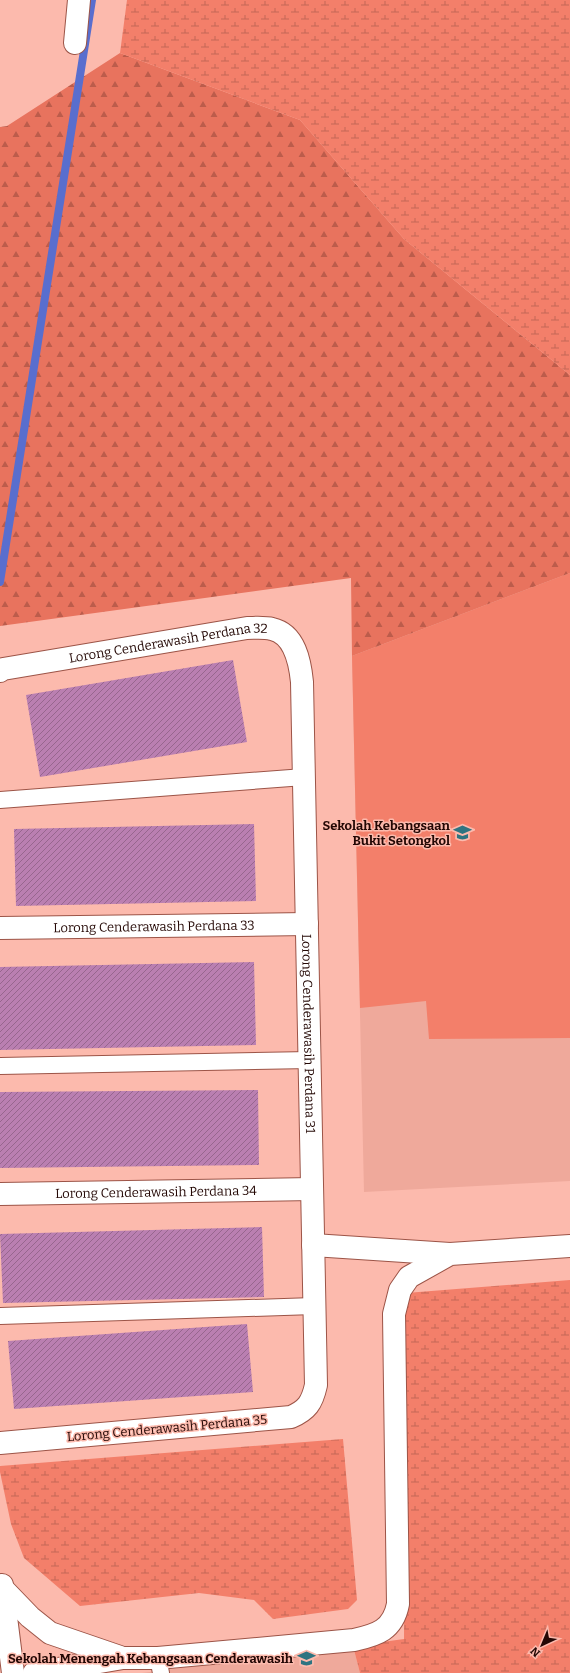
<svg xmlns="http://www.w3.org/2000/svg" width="570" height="1673" viewBox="0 0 570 1673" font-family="Bitter,serif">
	<defs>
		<pattern id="forest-firs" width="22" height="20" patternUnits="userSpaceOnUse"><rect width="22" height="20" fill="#e8735e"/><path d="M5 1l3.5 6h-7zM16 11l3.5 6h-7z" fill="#bc5c4b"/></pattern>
		<pattern id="wetland-marsh" width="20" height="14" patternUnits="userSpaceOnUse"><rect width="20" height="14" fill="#f37f6a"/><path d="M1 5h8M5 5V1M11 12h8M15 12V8" fill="none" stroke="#c46655"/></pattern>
		<pattern id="building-hatch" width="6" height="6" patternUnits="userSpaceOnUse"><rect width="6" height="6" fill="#ba7fb1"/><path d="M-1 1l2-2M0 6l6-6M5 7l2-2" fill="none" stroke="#97668e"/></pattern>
	</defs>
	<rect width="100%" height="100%" fill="#fcbaad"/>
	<!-- built -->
	<path fill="#efa99b" d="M 570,573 L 570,1181 L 364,1192 L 352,656 Z
		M 353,1646 L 360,1673 L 142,1673 Z"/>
	<!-- green -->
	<path fill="#f37f6a" d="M 570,573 L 570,1038 L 429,1039 L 426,1001 L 360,1008 L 352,656 Z"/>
	<!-- forest -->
	<path fill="url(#forest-firs)" d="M 120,53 L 300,120 L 404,239 L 570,375 L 570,573 L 352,656 L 351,578 L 0,626 L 0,127 L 7,126 Z"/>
	<!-- wetland -->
	<path fill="url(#wetland-marsh)" d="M 127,0 L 570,0 L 570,375 L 404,239 L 300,120 L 120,53 Z
		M 570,1280 L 570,1673 L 360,1673 L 353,1646 L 404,1639 L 406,1293 Z
		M 343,1439 L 357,1600 L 348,1609 L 273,1619 L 254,1600 L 199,1593 L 80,1606 L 24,1558 L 11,1524 L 0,1472 L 0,1466 Z"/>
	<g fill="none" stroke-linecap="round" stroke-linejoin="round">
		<!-- stream -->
		<path stroke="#596ece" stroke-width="8" d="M 0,582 L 92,0"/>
	</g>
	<!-- building -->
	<path fill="url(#building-hatch)" d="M 233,660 L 247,742 L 40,777 L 26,695 Z
		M 254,824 L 256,901 L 16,906 L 14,829 Z
		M 254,962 L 256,1045 L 0,1050 L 0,967 Z
		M 258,1090 L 259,1165 L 0,1168 L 0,1092 Z
		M 262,1227 L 264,1297 L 3,1303 L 0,1234 Z
		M 247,1324 L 253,1392 L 14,1409 L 8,1341 Z"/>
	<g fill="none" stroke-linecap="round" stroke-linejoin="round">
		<defs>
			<path id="service" d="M 0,800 L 304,777
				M 0,1066 L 310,1060
				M 0,1316 L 314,1306
				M 158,1658 L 161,1673"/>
			<g id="minor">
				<path d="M 75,43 L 79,0"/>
				<path id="s1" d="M 0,671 L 3,669 L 247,628 C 255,628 264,627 272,629 C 295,634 300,662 302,682 L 316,1385 C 312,1403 307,1410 291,1417 L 0,1443"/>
				<path id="s2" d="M 0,928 L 307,924"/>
				<path id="s3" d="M 0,1194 L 312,1189"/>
				<path d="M 313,1245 L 450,1254"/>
				<path d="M 2,1585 L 13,1673"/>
				<path d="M 2,1588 L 30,1617 L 50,1633 L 120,1657"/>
				<path d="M 34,1673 L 123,1658 L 158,1658 L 354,1640 C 377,1635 393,1630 398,1604 L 394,1314 L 400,1290 L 409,1277 L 450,1254 L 570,1246"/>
			</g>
		</defs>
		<!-- service casing -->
		<use href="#service" stroke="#9c5447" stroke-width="18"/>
		<!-- minor casing -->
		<use href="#minor" stroke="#9c5447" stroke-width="24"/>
		<!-- service -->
		<use href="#service" stroke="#fff" stroke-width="16"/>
		<!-- minor -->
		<use href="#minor" stroke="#fff" stroke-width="22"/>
	</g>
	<!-- icons -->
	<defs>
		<symbol id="school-bare" viewBox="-9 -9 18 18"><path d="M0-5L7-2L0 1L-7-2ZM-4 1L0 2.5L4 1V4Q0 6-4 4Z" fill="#2e7481" stroke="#fcbaad" stroke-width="2.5" paint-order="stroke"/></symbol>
	</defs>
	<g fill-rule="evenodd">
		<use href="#school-bare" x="450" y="820" width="25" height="25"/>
		<use href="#school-bare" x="294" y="1646" width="25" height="25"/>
	</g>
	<g text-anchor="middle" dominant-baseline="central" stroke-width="3" stroke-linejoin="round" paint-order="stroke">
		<!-- street labels -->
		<g font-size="13" fill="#230704" stroke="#fcbaad">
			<text stroke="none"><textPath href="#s1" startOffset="171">Lorong Cenderawasih Perdana 32</textPath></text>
			<text stroke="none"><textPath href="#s2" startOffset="154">Lorong Cenderawasih Perdana 33</textPath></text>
			<text stroke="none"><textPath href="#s1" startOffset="693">Lorong Cenderawasih Perdana 31</textPath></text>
			<text stroke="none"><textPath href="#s3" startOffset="156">Lorong Cenderawasih Perdana 34</textPath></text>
			<text transform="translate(167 1428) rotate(-5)">Lorong Cenderawasih Perdana 35</text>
		</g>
		<!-- poi labels -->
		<g font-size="13" font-weight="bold" fill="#230704" stroke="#fcbaad" text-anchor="end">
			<text x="450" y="825">Sekolah Kebangsaan<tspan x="450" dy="15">Bukit Setongkol</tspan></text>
			<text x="293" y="1658">Sekolah Menengah Kebangsaan Cenderawasih</text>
		</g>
	</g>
	<!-- north arrow -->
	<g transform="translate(542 1645) rotate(224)" stroke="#fcbaad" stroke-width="3" paint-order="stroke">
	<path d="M0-3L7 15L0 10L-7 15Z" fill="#230704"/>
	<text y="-6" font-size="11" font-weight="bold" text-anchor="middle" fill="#230704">N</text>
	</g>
</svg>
